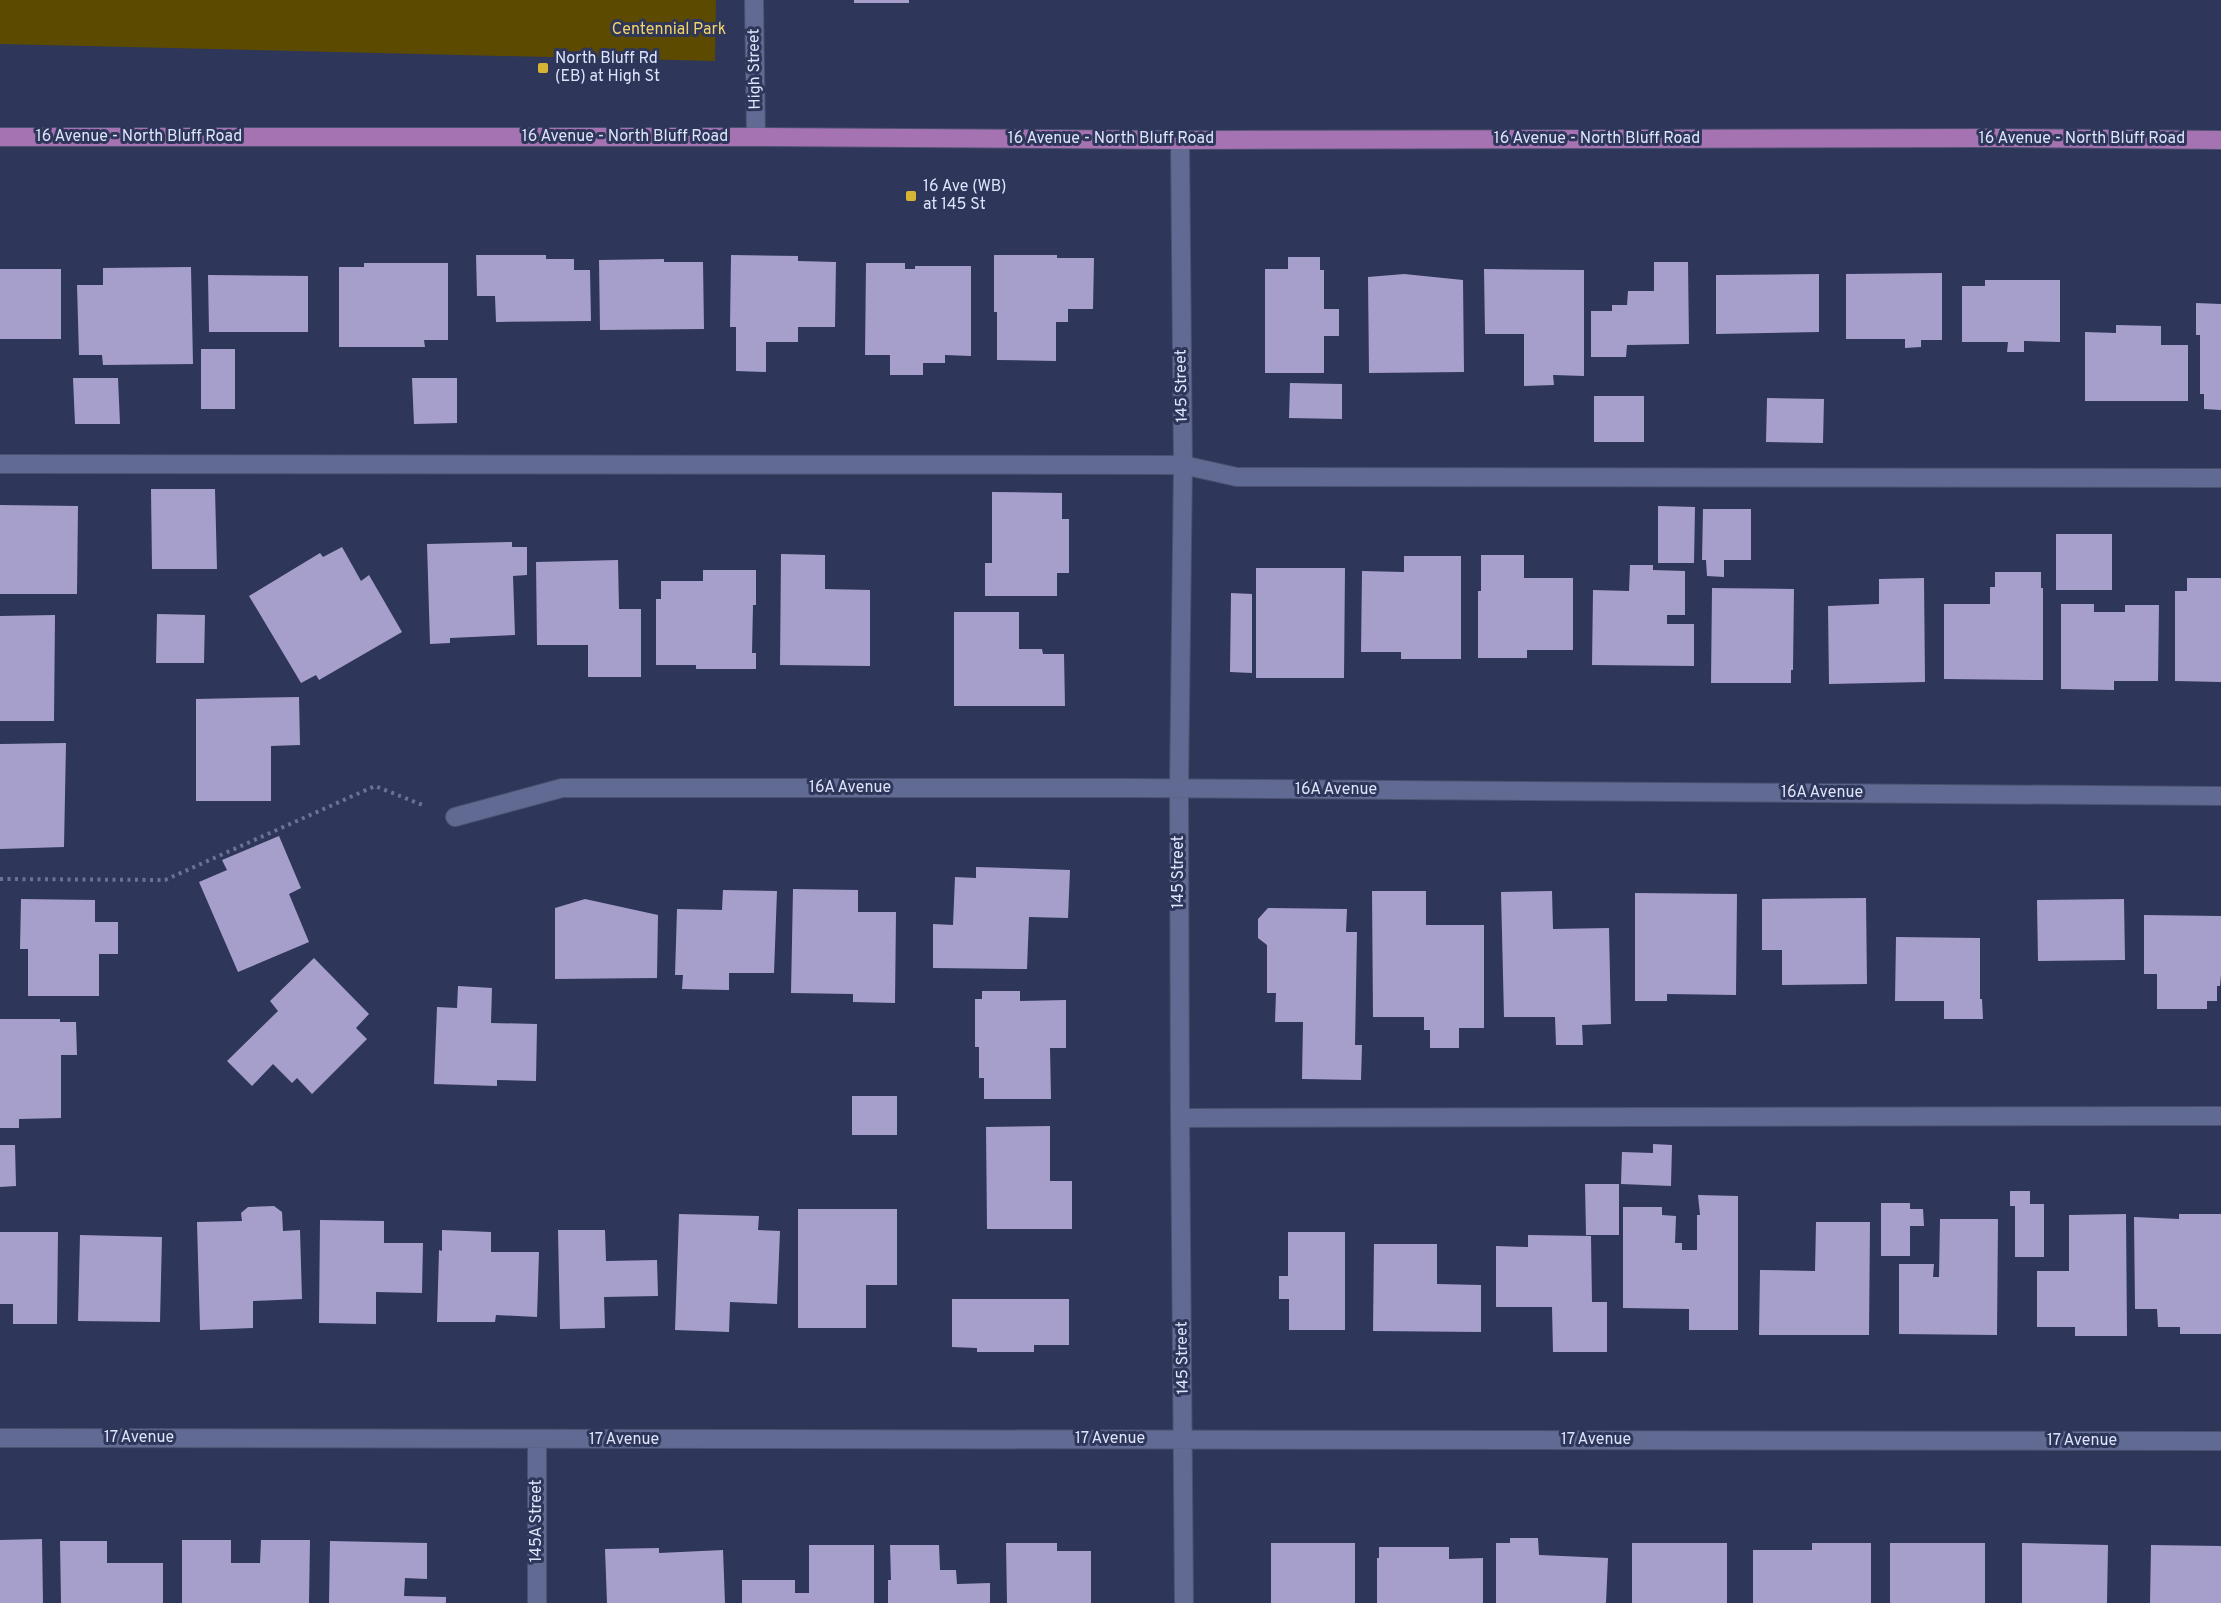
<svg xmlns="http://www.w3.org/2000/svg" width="2221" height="1603" viewBox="0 0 2221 1603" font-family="Overpass,sans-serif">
	<rect width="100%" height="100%" fill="#2e365a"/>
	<!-- green -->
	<path fill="#5c4a00" d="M 0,0 L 716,0 L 715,61 L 0,44 Z"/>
	<!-- building -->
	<path fill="#a79fcb" d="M 854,0 L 909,0 L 909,3 L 854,3 Z
		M 476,255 L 546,255 L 546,259 L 574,259 L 574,270 L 590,270 L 591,321 L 496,322 L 495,296 L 477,296 Z
		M 731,255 L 798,256 L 798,261 L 836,262 L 835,327 L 798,327 L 798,342 L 766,342 L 766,372 L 736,371 L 736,327 L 730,327 Z
		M 994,255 L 1057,255 L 1057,258 L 1094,258 L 1093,309 L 1068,309 L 1068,322 L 1056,322 L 1056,361 L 997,360 L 997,312 L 994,312 Z
		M 1288,257 L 1320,257 L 1320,270 L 1324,270 L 1324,309 L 1339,309 L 1339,336 L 1324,336 L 1324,373 L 1265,373 L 1265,269 L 1288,269 Z
		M 664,259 L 664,262 L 703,262 L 704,329 L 600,330 L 599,260 Z
		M 1654,262 L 1688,262 L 1689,344 L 1627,345 L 1626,357 L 1591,357 L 1591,311 L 1612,311 L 1612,305 L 1627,305 L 1628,291 L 1654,291 Z
		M 364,263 L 448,263 L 448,340 L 424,340 L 425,347 L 339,347 L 339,267 L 364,267 Z
		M 866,263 L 905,263 L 905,269 L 915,269 L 915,266 L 971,266 L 971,356 L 945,355 L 945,363 L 923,363 L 923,375 L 890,375 L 890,355 L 865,355 Z
		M 191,267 L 193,364 L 103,365 L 102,355 L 79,355 L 77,285 L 103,285 L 103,268 Z
		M 0,269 L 61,269 L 61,339 L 0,339 Z
		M 1484,269 L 1584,270 L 1584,376 L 1553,375 L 1554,385 L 1524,386 L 1524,334 L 1485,334 Z
		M 1942,273 L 1942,340 L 1921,340 L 1921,347 L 1905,348 L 1905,339 L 1846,339 L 1846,274 Z
		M 1404,274 L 1463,280 L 1464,372 L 1369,373 L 1368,277 Z
		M 1819,274 L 1819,332 L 1716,334 L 1716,275 Z
		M 208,275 L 308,276 L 308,332 L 209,332 Z
		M 1985,280 L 2060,280 L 2060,342 L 2024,341 L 2024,352 L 2007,352 L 2008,342 L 1962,342 L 1962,286 L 1985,286 Z
		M 2196,303 L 2221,304 L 2221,410 L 2204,409 L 2204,394 L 2200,394 L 2200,335 L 2196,335 Z
		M 2116,325 L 2161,326 L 2161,345 L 2188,345 L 2188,401 L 2085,401 L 2085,332 L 2116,333 Z
		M 201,349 L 235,349 L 235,409 L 201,409 Z
		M 73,378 L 118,378 L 120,424 L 75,424 Z
		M 412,378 L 457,378 L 457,423 L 414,424 Z
		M 1290,383 L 1342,384 L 1342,419 L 1289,418 Z
		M 1594,396 L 1644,396 L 1644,442 L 1594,442 Z
		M 1767,398 L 1824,399 L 1823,443 L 1766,442 Z
		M 151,489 L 215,489 L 217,569 L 152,569 Z
		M 992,492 L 1062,493 L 1062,519 L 1069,519 L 1069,573 L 1057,573 L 1057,596 L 985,596 L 985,563 L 992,563 Z
		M 0,505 L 78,506 L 77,594 L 0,594 Z
		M 1658,506 L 1695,507 L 1694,563 L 1658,563 Z
		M 1703,509 L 1751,509 L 1751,560 L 1724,560 L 1724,577 L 1707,576 L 1706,560 L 1702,560 Z
		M 2056,534 L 2112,534 L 2112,590 L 2056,590 Z
		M 512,542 L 512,547 L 527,547 L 527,575 L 513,576 L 515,635 L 450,638 L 450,643 L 430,644 L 427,544 Z
		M 342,547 L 361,581 L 369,575 L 402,632 L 319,680 L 316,675 L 301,683 L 249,596 L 320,553 L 323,557 Z
		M 781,554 L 825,555 L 825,589 L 870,590 L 870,666 L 780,665 Z
		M 1481,555 L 1524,555 L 1524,578 L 1573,578 L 1573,650 L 1527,650 L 1527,658 L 1478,658 L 1478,591 L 1481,591 Z
		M 1404,556 L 1461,556 L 1461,659 L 1401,659 L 1401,652 L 1361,652 L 1362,571 L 1404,572 Z
		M 618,560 L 619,609 L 641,609 L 641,677 L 588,677 L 588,645 L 537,645 L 536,562 Z
		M 1630,565 L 1653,565 L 1653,570 L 1685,571 L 1685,615 L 1667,615 L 1667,624 L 1694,624 L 1694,666 L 1592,665 L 1593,590 L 1629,591 Z
		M 1256,568 L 1345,568 L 1344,678 L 1256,678 Z
		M 703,570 L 756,570 L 756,605 L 753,605 L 752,653 L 756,653 L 756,669 L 696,669 L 696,665 L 656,665 L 656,599 L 661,599 L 661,581 L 703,581 Z
		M 1995,572 L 2041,572 L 2041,588 L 2043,588 L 2043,680 L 1944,679 L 1944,604 L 1990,604 L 1990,587 L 1995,587 Z
		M 1924,578 L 1925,682 L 1829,684 L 1828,606 L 1879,604 L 1879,579 Z
		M 2187,578 L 2221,578 L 2221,682 L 2175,681 L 2175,591 L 2187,591 Z
		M 1712,588 L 1794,589 L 1793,670 L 1791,670 L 1791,683 L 1711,683 Z
		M 1231,593 L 1252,594 L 1252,673 L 1230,672 Z
		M 2061,604 L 2094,604 L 2094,612 L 2125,612 L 2125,605 L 2159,605 L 2158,681 L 2114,681 L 2114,690 L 2061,689 Z
		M 954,612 L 1019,612 L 1019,649 L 1042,649 L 1043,654 L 1064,654 L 1065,706 L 954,706 Z
		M 157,614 L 205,615 L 204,663 L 156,663 Z
		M 55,615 L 54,721 L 0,721 L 0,616 Z
		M 299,697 L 300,745 L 271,746 L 271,801 L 196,801 L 196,699 Z
		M 66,743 L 64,847 L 0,849 L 0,744 Z
		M 279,836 L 301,888 L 289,894 L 309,942 L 238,972 L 199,882 L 227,870 L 222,860 Z
		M 976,867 L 1070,870 L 1068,918 L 1029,917 L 1027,969 L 933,968 L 933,924 L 953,925 L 955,877 L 976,878 Z
		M 793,889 L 858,890 L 858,912 L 896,912 L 895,1003 L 853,1002 L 853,994 L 791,993 Z
		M 723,890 L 777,891 L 774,973 L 729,973 L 729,990 L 682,989 L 683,975 L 675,975 L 677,909 L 722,910 Z
		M 1372,891 L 1426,891 L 1426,925 L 1484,925 L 1484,1028 L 1459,1028 L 1459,1048 L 1430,1048 L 1430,1030 L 1424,1030 L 1424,1017 L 1373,1017 Z
		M 1552,891 L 1553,929 L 1609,928 L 1611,1024 L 1582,1025 L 1583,1045 L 1556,1045 L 1555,1017 L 1504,1017 L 1501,892 Z
		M 1635,893 L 1737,894 L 1736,995 L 1667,994 L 1667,1001 L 1635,1001 Z
		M 1866,898 L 1867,984 L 1782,985 L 1782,950 L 1762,950 L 1762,899 Z
		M 21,899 L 95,900 L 95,922 L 118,922 L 118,954 L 99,954 L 99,996 L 28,996 L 28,949 L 20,949 Z
		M 585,899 L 658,915 L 657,978 L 555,979 L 555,908 Z
		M 2124,899 L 2125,960 L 2038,961 L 2037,900 Z
		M 1268,908 L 1347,909 L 1346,932 L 1357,932 L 1355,1045 L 1362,1045 L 1361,1080 L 1302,1079 L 1303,1022 L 1275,1022 L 1276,993 L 1267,993 L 1267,945 L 1258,938 L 1258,919 Z
		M 2144,915 L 2221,916 L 2221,975 L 2220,986 L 2217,986 L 2217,1001 L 2207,1001 L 2207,1009 L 2157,1009 L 2157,974 L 2144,974 Z
		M 1896,937 L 1980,938 L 1980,999 L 1982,999 L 1983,1019 L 1944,1019 L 1944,1001 L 1895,1001 Z
		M 314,958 L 369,1014 L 356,1028 L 367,1039 L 312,1094 L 297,1078 L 292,1083 L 273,1064 L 252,1086 L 227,1061 L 278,1011 L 270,1001 Z
		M 458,986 L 492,988 L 491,1023 L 537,1024 L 536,1081 L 497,1080 L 497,1086 L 434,1084 L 437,1007 L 457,1008 Z
		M 982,991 L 1020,991 L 1020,1001 L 1066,1000 L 1066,1048 L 1050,1048 L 1051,1099 L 984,1099 L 984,1078 L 979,1078 L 979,1047 L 975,1047 L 975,999 L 982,999 Z
		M 0,1019 L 60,1019 L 60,1022 L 76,1022 L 77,1055 L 61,1055 L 61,1118 L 19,1119 L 19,1128 L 0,1128 Z
		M 852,1096 L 897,1096 L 897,1135 L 852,1135 Z
		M 1050,1126 L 1050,1181 L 1072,1181 L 1072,1229 L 987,1229 L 986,1127 Z
		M 1653,1144 L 1672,1145 L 1671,1186 L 1621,1184 L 1622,1152 L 1653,1153 Z
		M 0,1145 L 15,1145 L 16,1186 L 0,1187 Z
		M 1585,1184 L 1619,1184 L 1619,1235 L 1586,1235 Z
		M 2010,1191 L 2030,1191 L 2030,1204 L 2044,1204 L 2044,1257 L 2015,1257 L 2015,1206 L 2010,1206 Z
		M 1698,1195 L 1738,1196 L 1738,1330 L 1689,1330 L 1689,1309 L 1623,1308 L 1623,1207 L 1662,1207 L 1662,1215 L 1676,1216 L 1675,1243 L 1682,1243 L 1682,1250 L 1697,1250 L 1697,1215 L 1700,1215 Z
		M 1881,1203 L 1910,1203 L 1910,1209 L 1923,1209 L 1924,1226 L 1910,1226 L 1910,1256 L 1881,1256 Z
		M 274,1206 L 282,1212 L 283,1231 L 300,1230 L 302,1299 L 253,1301 L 253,1328 L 200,1330 L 197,1222 L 242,1221 L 241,1213 L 248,1207 Z
		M 798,1209 L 897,1209 L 897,1285 L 866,1285 L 866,1328 L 798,1328 Z
		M 679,1214 L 759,1216 L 758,1230 L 780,1231 L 777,1304 L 730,1302 L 729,1332 L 675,1330 Z
		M 2126,1214 L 2127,1336 L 2075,1336 L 2075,1327 L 2037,1327 L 2037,1271 L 2069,1271 L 2069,1215 Z
		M 2179,1214 L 2221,1214 L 2221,1334 L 2180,1334 L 2180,1327 L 2158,1327 L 2157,1309 L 2135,1309 L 2134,1217 L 2179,1219 Z
		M 1940,1219 L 1998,1219 L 1997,1335 L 1899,1334 L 1899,1264 L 1934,1264 L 1933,1277 L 1939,1277 Z
		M 320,1220 L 384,1221 L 384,1243 L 423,1243 L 422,1293 L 376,1292 L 376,1324 L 319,1323 Z
		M 1816,1222 L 1870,1222 L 1869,1335 L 1759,1335 L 1760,1270 L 1815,1271 Z
		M 442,1230 L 491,1232 L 491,1252 L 539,1252 L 537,1317 L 496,1315 L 495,1322 L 437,1322 L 439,1250 L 442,1251 Z
		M 558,1230 L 605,1230 L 606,1261 L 657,1260 L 658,1296 L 604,1297 L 605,1328 L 560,1329 Z
		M 0,1232 L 58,1232 L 57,1324 L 13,1324 L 13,1304 L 0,1304 Z
		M 1288,1232 L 1345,1232 L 1345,1330 L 1289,1330 L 1289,1299 L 1279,1299 L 1279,1276 L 1288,1276 Z
		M 80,1235 L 162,1237 L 160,1322 L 78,1321 Z
		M 1528,1235 L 1591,1236 L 1592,1302 L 1607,1302 L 1607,1352 L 1553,1352 L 1552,1307 L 1496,1307 L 1496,1246 L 1528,1247 Z
		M 1374,1244 L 1437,1244 L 1437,1284 L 1481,1285 L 1481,1332 L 1373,1331 Z
		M 952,1299 L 1069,1299 L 1069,1345 L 1034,1345 L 1034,1352 L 977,1352 L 977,1348 L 952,1347 Z
		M 1510,1538 L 1538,1538 L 1539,1555 L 1608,1558 L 1606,1603 L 1496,1603 L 1496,1543 L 1510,1543 Z
		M 42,1539 L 43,1603 L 0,1603 L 0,1540 Z
		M 182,1540 L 231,1540 L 231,1563 L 260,1563 L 261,1540 L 310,1540 L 309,1603 L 182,1603 Z
		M 60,1541 L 107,1541 L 107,1563 L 163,1563 L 163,1603 L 61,1603 Z
		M 330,1541 L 427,1543 L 427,1579 L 405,1578 L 404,1596 L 446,1597 L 446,1603 L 329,1603 Z
		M 1006,1543 L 1057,1543 L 1057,1551 L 1091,1551 L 1091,1603 L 1007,1603 Z
		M 1271,1543 L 1355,1543 L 1355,1603 L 1271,1603 Z
		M 1632,1543 L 1727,1543 L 1727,1603 L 1632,1603 Z
		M 1812,1543 L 1871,1543 L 1871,1603 L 1753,1603 L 1753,1550 L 1812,1550 Z
		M 1890,1543 L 1985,1543 L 1985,1603 L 1890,1603 Z
		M 2022,1543 L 2108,1545 L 2107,1603 L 2022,1603 Z
		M 809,1545 L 874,1545 L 874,1603 L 742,1603 L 742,1580 L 795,1580 L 795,1593 L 809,1593 Z
		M 890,1545 L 939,1545 L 940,1570 L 956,1570 L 957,1584 L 990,1583 L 990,1603 L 888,1603 L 888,1580 L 891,1580 Z
		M 2151,1545 L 2221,1546 L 2221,1603 L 2150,1603 Z
		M 1379,1547 L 1449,1547 L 1449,1559 L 1483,1558 L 1483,1603 L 1377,1603 L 1377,1558 L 1379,1558 Z
		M 659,1548 L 659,1553 L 723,1550 L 725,1603 L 607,1603 L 605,1549 Z"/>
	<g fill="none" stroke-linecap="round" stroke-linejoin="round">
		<defs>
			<path id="minor" d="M 754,0 L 756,137
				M 1180,140 L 1183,465 L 1179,789 L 1180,1118 L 1184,1603
				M 0,464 L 1183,465 L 1237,477 L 2221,478
				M 455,817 L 562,788 L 1127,788 L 2221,796
				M 1180,1118 L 2221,1116
				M 0,1438 L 2221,1441
				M 537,1440 L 537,1603"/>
			<path id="major" d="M 0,137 L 756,137 L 1180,140 L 1993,138 L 2221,140"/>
		</defs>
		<!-- minor casing -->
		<use href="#minor" stroke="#4b516f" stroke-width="20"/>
		<!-- major casing -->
		<use href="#major" stroke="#4b516f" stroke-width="20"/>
		<!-- path -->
		<path stroke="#6b7392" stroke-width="4" stroke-dasharray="3 4.5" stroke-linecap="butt" d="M 0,879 L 165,880 L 375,786 L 425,806"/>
		<!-- minor -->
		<use href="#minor" stroke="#606a92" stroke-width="18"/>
		<!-- major -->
		<use href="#major" stroke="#a673b2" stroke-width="18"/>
	</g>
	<!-- markers -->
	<g fill="#d7b434" stroke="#2e365a" stroke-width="2">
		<rect x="537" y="62" width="12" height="12" rx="3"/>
		<rect x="905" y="190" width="12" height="12" rx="3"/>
	</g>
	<g text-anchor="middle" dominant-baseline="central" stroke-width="6" stroke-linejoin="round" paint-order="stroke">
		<!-- park labels -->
		<g font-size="16" fill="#f4d469" stroke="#2e365a">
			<text x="669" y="30">Centennial Park</text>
		</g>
		<!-- poi labels -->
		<g font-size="16" fill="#dee4fb" stroke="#2e365a" text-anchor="start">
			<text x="555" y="59">North Bluff Rd<tspan x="555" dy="18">(EB) at High St</tspan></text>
			<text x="923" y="187">16 Ave (WB)<tspan x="923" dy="18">at 145 St</tspan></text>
		</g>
		<!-- street labels -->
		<g font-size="16" fill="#dee4fb" stroke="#2e365a">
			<text transform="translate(755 69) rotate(-91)">High Street</text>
			<text x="139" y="137">16 Avenue - North Bluff Road</text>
			<text x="625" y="137">16 Avenue - North Bluff Road</text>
			<text x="1111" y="139">16 Avenue - North Bluff Road</text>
			<text x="1597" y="139">16 Avenue - North Bluff Road</text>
			<text x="2082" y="139">16 Avenue - North Bluff Road</text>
			<text transform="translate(1182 386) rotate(-91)">145 Street</text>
			<text x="850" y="788">16A Avenue</text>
			<text x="1336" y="790">16A Avenue</text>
			<text x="1822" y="793">16A Avenue</text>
			<text transform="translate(1179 872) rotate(-90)">145 Street</text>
			<text transform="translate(1183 1358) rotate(-91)">145 Street</text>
			<text x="139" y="1438">17 Avenue</text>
			<text x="1110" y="1439">17 Avenue</text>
			<text x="624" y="1440">17 Avenue</text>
			<text x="1596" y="1440">17 Avenue</text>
			<text x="2082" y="1441">17 Avenue</text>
			<text transform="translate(537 1521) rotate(-90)">145A Street</text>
		</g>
	</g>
</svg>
